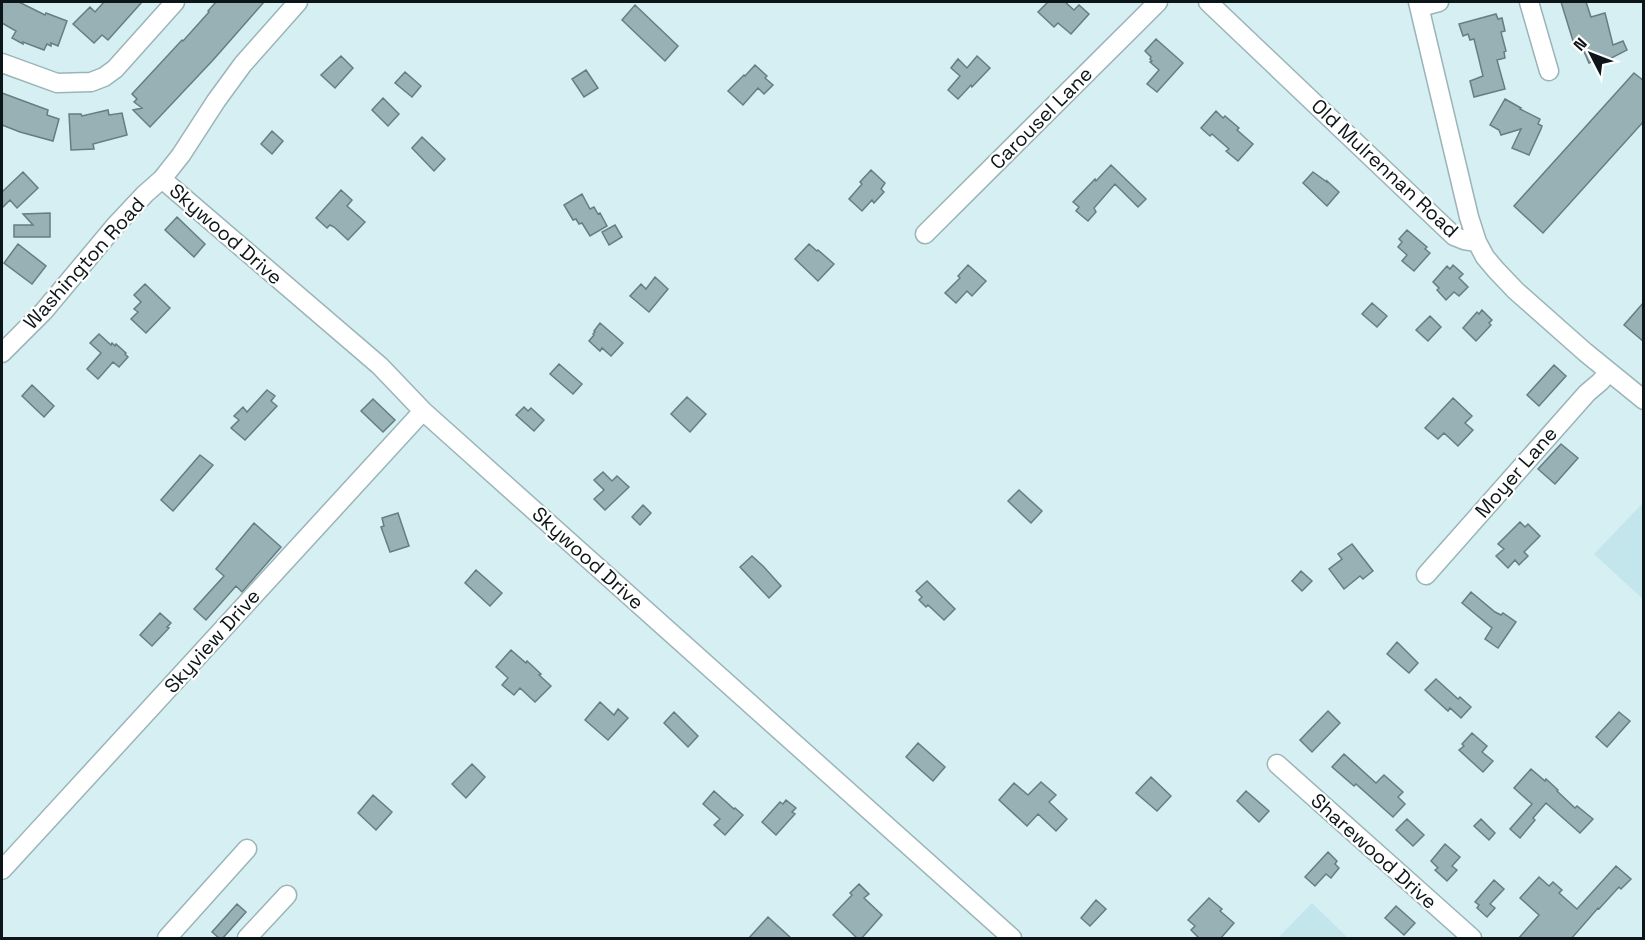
<svg xmlns="http://www.w3.org/2000/svg" width="1645" height="940" viewBox="0 0 1645 940" font-family="'Space Grotesk',sans-serif">
	<rect width="100%" height="100%" fill="#d5eff3"/>
	<!-- built -->
	<path fill="#c2e6eb" d="M 1643,503 L 1643,599 L 1594,554 Z
		M 1312,903 L 1348,938 L 1278,938 Z"/>
	<!-- building -->
	<path fill="#98b1b4" stroke="#667e81" stroke-width="1.5" d="M 2,2 L 19,2 L 45,15 L 46,13 L 67,21 L 58,46 L 51,43 L 51,46 L 47,44 L 44,50 L 23,42 L 23,44 L 12,38 L 16,31 L 2,23 Z
		M 104,2 L 142,2 L 108,40 L 102,35 L 94,43 L 73,24 L 90,7 L 95,12 Z
		M 216,2 L 264,2 L 214,59 L 150,127 L 133,110 L 142,108 L 134,102 L 137,99 L 132,94 L 182,40 L 183,41 L 209,12 L 208,11 Z
		M 1048,2 L 1065,2 L 1074,10 L 1079,5 L 1089,14 L 1071,34 L 1058,23 L 1054,27 L 1038,12 Z
		M 1561,2 L 1586,2 L 1591,17 L 1605,13 L 1613,45 L 1623,41 L 1627,50 L 1596,66 L 1594,61 L 1589,63 L 1579,40 L 1573,41 Z
		M 635,5 L 678,46 L 665,61 L 622,20 Z
		M 1496,14 L 1498,19 L 1502,18 L 1505,31 L 1501,32 L 1506,51 L 1504,52 L 1505,58 L 1497,60 L 1505,89 L 1474,97 L 1470,81 L 1483,76 L 1474,39 L 1470,40 L 1468,34 L 1463,36 L 1459,24 Z
		M 1156,39 L 1183,63 L 1157,92 L 1147,84 L 1159,70 L 1150,62 L 1152,61 L 1150,59 L 1151,57 L 1145,51 Z
		M 341,56 L 353,68 L 335,88 L 321,75 Z
		M 977,56 L 990,68 L 972,87 L 971,85 L 958,99 L 948,90 L 960,76 L 951,68 L 958,59 L 967,68 Z
		M 755,65 L 767,76 L 765,78 L 773,85 L 764,94 L 758,88 L 743,105 L 728,91 L 744,75 L 745,76 Z
		M 586,70 L 598,88 L 584,97 L 572,79 Z
		M 405,72 L 421,86 L 412,97 L 395,83 Z
		M 1634,73 L 1644,81 L 1644,121 L 1543,233 L 1514,206 Z
		M 2,93 L 48,110 L 47,115 L 59,119 L 53,141 L 20,132 L 2,125 Z
		M 383,98 L 399,114 L 388,126 L 372,110 Z
		M 1505,99 L 1521,108 L 1520,109 L 1540,119 L 1538,124 L 1542,126 L 1541,129 L 1529,155 L 1512,148 L 1521,129 L 1501,135 L 1499,130 L 1490,125 Z
		M 108,110 L 109,115 L 122,113 L 127,135 L 93,144 L 94,149 L 71,150 L 69,114 L 81,114 L 82,116 Z
		M 1216,111 L 1223,118 L 1225,116 L 1239,128 L 1237,130 L 1253,144 L 1238,161 L 1226,151 L 1229,149 L 1212,134 L 1210,136 L 1201,128 Z
		M 272,131 L 283,141 L 272,154 L 261,144 Z
		M 422,137 L 445,159 L 434,171 L 412,148 Z
		M 1111,165 L 1146,199 L 1138,207 L 1115,184 L 1094,208 L 1096,212 L 1088,221 L 1076,211 L 1079,207 L 1073,202 L 1095,179 L 1096,181 Z
		M 871,170 L 885,183 L 881,189 L 884,192 L 874,203 L 872,200 L 862,211 L 849,199 L 862,184 L 860,182 Z
		M 23,172 L 38,188 L 17,208 L 10,200 L 2,208 L 2,192 Z
		M 1313,172 L 1327,182 L 1327,181 L 1339,192 L 1327,206 L 1303,183 Z
		M 341,190 L 352,200 L 347,206 L 365,222 L 348,240 L 334,227 L 330,225 L 327,228 L 316,218 Z
		M 582,194 L 590,209 L 594,207 L 598,214 L 600,213 L 607,226 L 590,236 L 582,223 L 579,224 L 576,219 L 573,220 L 564,205 Z
		M 50,213 L 50,237 L 14,237 L 14,225 L 33,225 L 23,214 Z
		M 177,217 L 205,244 L 194,257 L 165,230 Z
		M 615,225 L 622,237 L 609,245 L 602,232 Z
		M 1407,230 L 1427,247 L 1425,249 L 1430,253 L 1414,271 L 1402,261 L 1407,255 L 1398,247 L 1402,242 L 1399,239 Z
		M 18,244 L 46,266 L 32,284 L 4,263 Z
		M 809,244 L 817,251 L 818,250 L 834,264 L 818,281 L 795,259 Z
		M 968,265 L 986,281 L 972,296 L 967,291 L 956,303 L 945,293 L 960,278 L 958,276 Z
		M 1453,265 L 1463,274 L 1459,278 L 1468,287 L 1459,296 L 1454,292 L 1446,300 L 1437,290 L 1439,288 L 1433,282 L 1447,266 L 1450,269 Z
		M 655,277 L 668,289 L 649,312 L 630,296 L 641,284 L 646,289 Z
		M 145,284 L 170,308 L 146,333 L 131,319 L 138,312 L 134,309 L 141,302 L 134,295 Z
		M 1644,302 L 1644,342 L 1624,325 Z
		M 1372,303 L 1387,316 L 1377,327 L 1362,314 Z
		M 1482,310 L 1492,320 L 1489,323 L 1491,325 L 1476,341 L 1463,328 L 1477,312 L 1479,314 Z
		M 1430,316 L 1441,327 L 1428,341 L 1416,330 Z
		M 600,323 L 623,343 L 611,356 L 602,348 L 600,351 L 589,341 L 594,335 L 593,334 L 595,332 L 594,331 Z
		M 99,334 L 111,345 L 112,343 L 115,346 L 116,344 L 126,353 L 125,354 L 128,357 L 119,367 L 113,362 L 98,379 L 87,369 L 101,353 L 90,343 Z
		M 559,364 L 582,384 L 573,394 L 550,374 Z
		M 1554,365 L 1566,376 L 1539,406 L 1527,395 Z
		M 32,385 L 54,406 L 44,417 L 22,396 Z
		M 267,390 L 275,396 L 271,401 L 277,406 L 245,440 L 231,428 L 239,420 L 234,416 L 243,407 L 247,412 Z
		M 687,397 L 706,414 L 690,432 L 671,414 Z
		M 1453,398 L 1472,416 L 1465,423 L 1473,430 L 1458,446 L 1444,433 L 1438,439 L 1425,428 Z
		M 373,399 L 395,420 L 383,432 L 361,411 Z
		M 524,407 L 528,411 L 531,408 L 544,420 L 534,431 L 516,415 Z
		M 1561,444 L 1578,458 L 1555,484 L 1538,469 Z
		M 200,455 L 213,465 L 173,511 L 161,500 Z
		M 603,472 L 612,481 L 617,476 L 629,487 L 605,510 L 594,499 L 604,490 L 594,480 Z
		M 1019,490 L 1042,511 L 1031,523 L 1008,501 Z
		M 643,505 L 651,513 L 640,525 L 632,517 Z
		M 398,513 L 409,546 L 390,552 L 381,527 L 384,526 L 382,518 Z
		M 1520,522 L 1525,527 L 1528,524 L 1540,536 L 1524,552 L 1528,556 L 1519,565 L 1515,560 L 1508,568 L 1496,556 L 1504,549 L 1498,544 Z
		M 254,523 L 281,547 L 242,592 L 236,586 L 206,620 L 194,609 L 224,576 L 216,569 Z
		M 1352,544 L 1373,571 L 1363,579 L 1360,576 L 1344,589 L 1329,569 L 1342,559 L 1338,554 Z
		M 752,556 L 763,566 L 781,586 L 769,598 L 740,567 Z
		M 476,570 L 502,593 L 490,606 L 465,583 Z
		M 1301,571 L 1312,581 L 1302,591 L 1292,581 Z
		M 927,581 L 955,609 L 944,620 L 928,605 L 926,607 L 919,600 L 922,597 L 916,591 Z
		M 1471,592 L 1495,612 L 1501,615 L 1503,613 L 1516,622 L 1498,648 L 1485,639 L 1492,628 L 1462,603 Z
		M 160,613 L 171,623 L 167,627 L 169,628 L 152,646 L 140,635 Z
		M 1397,642 L 1418,663 L 1409,673 L 1387,654 Z
		M 511,650 L 526,663 L 527,661 L 541,674 L 539,675 L 551,686 L 535,702 L 520,688 L 514,695 L 502,685 L 508,678 L 496,667 Z
		M 1436,679 L 1458,699 L 1460,697 L 1471,707 L 1461,718 L 1450,708 L 1448,711 L 1425,690 Z
		M 600,702 L 614,715 L 618,709 L 628,718 L 608,740 L 585,720 Z
		M 1328,711 L 1340,723 L 1312,752 L 1300,740 Z
		M 674,712 L 698,736 L 688,747 L 664,723 Z
		M 1619,712 L 1630,721 L 1607,747 L 1596,737 Z
		M 1472,733 L 1487,746 L 1482,752 L 1493,761 L 1483,772 L 1459,750 L 1464,746 L 1462,744 Z
		M 918,743 L 945,767 L 933,781 L 906,757 Z
		M 1344,754 L 1376,783 L 1384,775 L 1403,792 L 1398,797 L 1405,804 L 1393,817 L 1356,784 L 1354,786 L 1332,767 Z
		M 472,764 L 485,777 L 466,798 L 452,784 Z
		M 1531,769 L 1545,781 L 1546,779 L 1558,790 L 1557,791 L 1575,808 L 1577,806 L 1593,819 L 1580,833 L 1546,803 L 1533,818 L 1535,820 L 1520,838 L 1510,829 L 1532,804 L 1514,788 Z
		M 1151,777 L 1171,796 L 1157,811 L 1136,793 Z
		M 1041,782 L 1056,795 L 1049,802 L 1067,819 L 1056,831 L 1038,814 L 1027,826 L 999,800 L 1014,783 L 1028,795 Z
		M 714,791 L 734,809 L 735,808 L 743,815 L 725,835 L 714,825 L 720,819 L 703,804 Z
		M 1246,791 L 1269,811 L 1259,822 L 1237,801 Z
		M 373,795 L 392,812 L 376,830 L 358,813 Z
		M 786,800 L 796,808 L 792,812 L 795,814 L 776,835 L 762,822 L 780,802 L 783,804 Z
		M 1407,819 L 1424,835 L 1413,846 L 1396,830 Z
		M 1481,819 L 1495,833 L 1489,840 L 1474,826 Z
		M 1445,844 L 1460,857 L 1452,866 L 1457,870 L 1447,881 L 1435,870 L 1438,868 L 1431,861 Z
		M 1328,852 L 1337,861 L 1335,864 L 1339,868 L 1331,878 L 1326,874 L 1315,886 L 1305,877 Z
		M 1616,866 L 1631,879 L 1621,889 L 1619,887 L 1599,909 L 1598,908 L 1571,939 L 1518,939 L 1539,915 L 1520,898 L 1539,877 L 1549,886 L 1553,882 L 1562,890 L 1559,893 L 1577,909 Z
		M 1494,880 L 1504,889 L 1490,904 L 1495,908 L 1487,917 L 1477,908 L 1479,905 L 1475,902 Z
		M 859,884 L 869,894 L 864,898 L 882,915 L 861,939 L 858,939 L 833,915 L 852,895 L 850,893 Z
		M 1209,898 L 1222,909 L 1220,911 L 1234,923 L 1220,939 L 1200,939 L 1191,930 L 1195,926 L 1188,920 Z
		M 1096,900 L 1106,909 L 1090,926 L 1081,918 Z
		M 237,904 L 246,912 L 222,939 L 220,939 L 212,932 Z
		M 1396,906 L 1415,923 L 1404,935 L 1385,918 Z
		M 768,917 L 792,939 L 748,939 Z"/>
	<g fill="none" stroke-linecap="round" stroke-linejoin="round">
		<defs>
			<path id="minor" d="M 1208,2 L 1454,236 L 1464,240 L 1477,242
				M 1418,2 L 1469,217 L 1477,242 L 1485,257 L 1496,270 L 1516,291 L 1585,352 L 1644,400
				M 1529,2 L 1549,71
				M 1420,7 L 1439,2
				M 2,63 L 57,83 L 91,82 L 104,77 L 115,69 L 175,2
				M 162,179 L 380,366 L 423,411 L 1012,938
				M 925,234 L 1158,2
				M 2,353 L 44,311 L 115,226 L 145,194 L 162,179 L 181,155 L 216,101 L 243,64 L 298,2
				M 1426,575 L 1587,393 L 1600,382 L 1609,372
				M 1277,764 L 1472,938
				M 2,870 L 423,411
				M 167,938 L 247,849
				M 247,938 L 287,895"/>
		</defs>
		<!-- minor casing -->
		<use href="#minor" stroke="#9bb4b8" stroke-width="21"/>
		<!-- minor -->
		<use href="#minor" stroke="#fff" stroke-width="18"/>
	</g>
	<g text-anchor="middle" dominant-baseline="central" stroke-width="4.5" stroke-linejoin="round" paint-order="stroke">
		<!-- street labels -->
		<g font-size="20" fill="#0c1517" stroke="#fff">
			<text transform="translate(1041 118) rotate(-45)">Carousel Lane</text>
			<text transform="translate(1385 168) rotate(43)">Old Mulrennan Road</text>
			<text transform="translate(226 234) rotate(41)">Skywood Drive</text>
			<text transform="translate(84 263) rotate(-48)">Washington Road</text>
			<text transform="translate(1516 472) rotate(-49)">Moyer Lane</text>
			<text transform="translate(588 558) rotate(42)">Skywood Drive</text>
			<text transform="translate(212 641) rotate(-48)">Skyview Drive</text>
			<text transform="translate(1374 851) rotate(42)">Sharewood Drive</text>
		</g>
	</g>
	<!-- border -->
	<rect width="1645" height="940" fill="none" stroke="#0c1517" stroke-width="6"/>
	<!-- north arrow -->
	<g transform="translate(1591 54) rotate(312)" stroke="#ffffff" stroke-width="4.5" paint-order="stroke">
	<path d="M0-4.5L10 22L0 15L-10 22Z" fill="#0c1517"/>
	<text y="-9" font-size="16" font-weight="bold" text-anchor="middle" fill="#0c1517">N</text>
	</g>
</svg>
